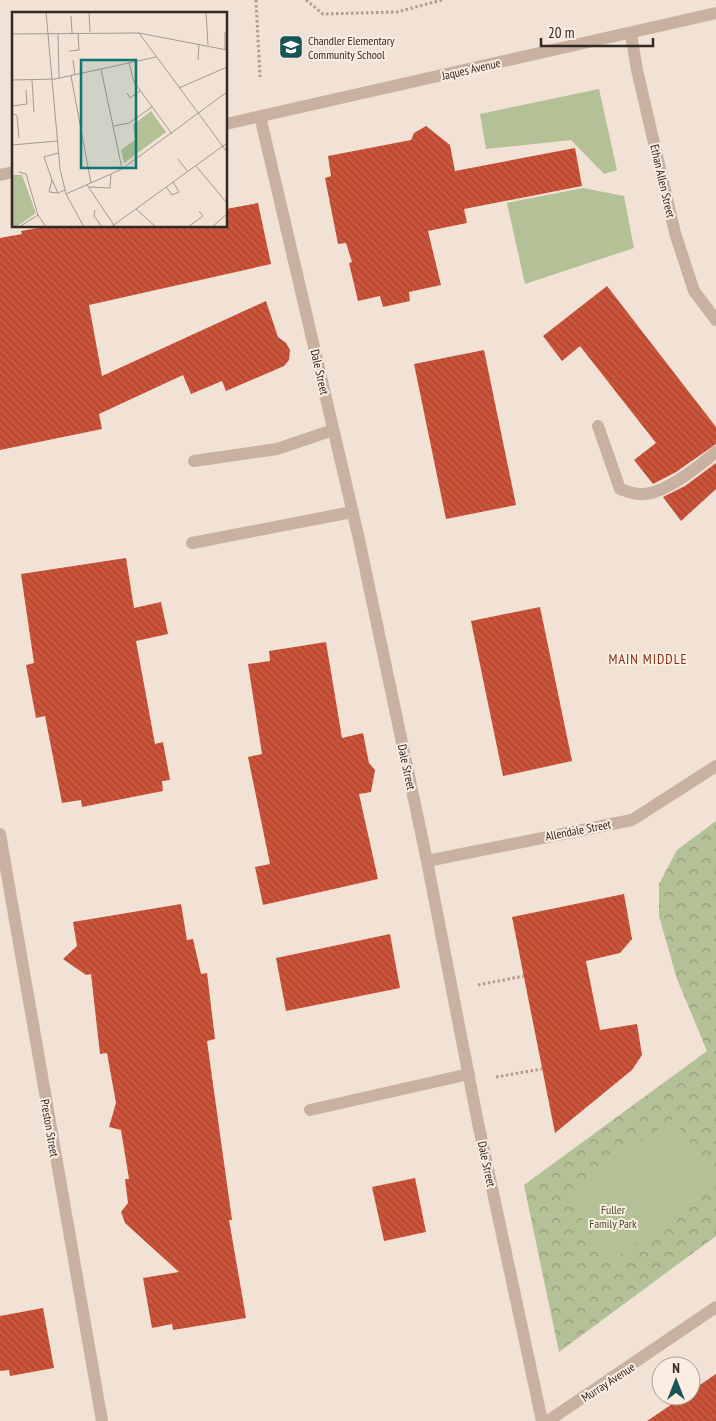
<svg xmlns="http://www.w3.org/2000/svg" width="716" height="1421" viewBox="0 0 716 1421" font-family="'PT Sans Narrow',sans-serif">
	<defs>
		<pattern id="forest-crowns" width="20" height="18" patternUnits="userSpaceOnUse" patternTransform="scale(1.25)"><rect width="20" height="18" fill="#b4c095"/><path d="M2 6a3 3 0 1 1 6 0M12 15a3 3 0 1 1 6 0" fill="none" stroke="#939c79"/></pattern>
		<pattern id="building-back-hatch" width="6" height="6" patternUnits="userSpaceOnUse" patternTransform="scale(1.25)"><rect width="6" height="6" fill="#cb543a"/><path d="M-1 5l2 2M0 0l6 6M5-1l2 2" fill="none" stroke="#a54631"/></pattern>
	</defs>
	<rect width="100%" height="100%" fill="#f1e2d5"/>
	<!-- forest -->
	<path fill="url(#forest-crowns)" d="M 716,821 L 716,1236 L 559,1352 L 524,1185 L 707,1051 L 677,979 L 659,916 L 659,884 L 677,850 Z"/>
	<!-- garden -->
	<path fill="#b4c095" d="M 599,89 L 617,170 L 604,174 L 571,140 L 486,149 L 480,114 Z
		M 583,188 L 624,196 L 634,248 L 525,284 L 507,203 Z
		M 673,1119 L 716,1179 L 716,1187 L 611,1260 L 565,1194 Z"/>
	<!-- building -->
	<path fill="url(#building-back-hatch)" d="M 426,126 L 450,145 L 455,171 L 575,148 L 582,186 L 464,209 L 467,223 L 428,231 L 441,285 L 409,292 L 410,301 L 383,307 L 380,296 L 358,301 L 349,263 L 352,262 L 346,243 L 338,244 L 325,178 L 331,176 L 328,156 L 411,140 L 414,133 Z
		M 258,203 L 271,264 L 89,305 L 102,376 L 266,301 L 278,337 L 286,343 L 290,350 L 289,360 L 284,366 L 226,391 L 222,381 L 191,394 L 183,375 L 99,414 L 102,429 L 0,450 L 0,238 L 22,234 L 21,231 L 49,226 L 226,226 L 226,209 Z
		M 607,286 L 716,427 L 716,444 L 676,472 L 653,484 L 634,460 L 656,443 L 580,346 L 562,361 L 543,336 Z
		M 484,350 L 516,505 L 446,519 L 414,364 Z
		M 716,463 L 716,489 L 681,521 L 663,497 L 685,486 Z
		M 126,558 L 134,608 L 161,602 L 168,634 L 136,641 L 155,744 L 163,742 L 170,780 L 162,781 L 163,791 L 82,807 L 81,800 L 62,803 L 45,716 L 36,718 L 26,665 L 34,663 L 21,574 Z
		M 540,607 L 572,761 L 503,776 L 471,621 Z
		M 326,642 L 342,738 L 363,733 L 369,763 L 375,770 L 371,792 L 359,794 L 378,879 L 263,905 L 255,867 L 270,864 L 248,757 L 262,754 L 248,664 L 270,661 L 269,651 Z
		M 624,894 L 632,939 L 620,953 L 586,961 L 600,1030 L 637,1024 L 642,1055 L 632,1070 L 555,1133 L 512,917 Z
		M 181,904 L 187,940 L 193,939 L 201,974 L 207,973 L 215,1039 L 207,1041 L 232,1220 L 229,1220 L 246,1318 L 173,1330 L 172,1324 L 152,1328 L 143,1278 L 179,1272 L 125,1223 L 121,1212 L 128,1203 L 125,1179 L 129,1179 L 121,1130 L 109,1127 L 116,1103 L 107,1053 L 100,1054 L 91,974 L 86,975 L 63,959 L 77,946 L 73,922 Z
		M 390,934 L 400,988 L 286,1011 L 276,958 Z
		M 415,1178 L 426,1232 L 384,1241 L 372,1187 Z
		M 43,1308 L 54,1368 L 10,1376 L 9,1370 L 0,1371 L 0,1316 Z
		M 716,1374 L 716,1421 L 647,1421 L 684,1396 L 691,1396 L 691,1391 Z"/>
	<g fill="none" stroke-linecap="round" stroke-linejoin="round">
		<!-- path -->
		<path stroke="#b59b8c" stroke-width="3" stroke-dasharray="2.5 2.5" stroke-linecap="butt" d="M 256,0 L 260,77
			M 306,0 L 323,14 L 397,12 L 442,0
			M 478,985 L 524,976
			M 496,1077 L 542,1069"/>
		<!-- minor -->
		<path stroke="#c9b1a1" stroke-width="12" d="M 631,34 L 637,70 L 675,233 L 694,291 L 716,320
			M 260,116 L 359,539 L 427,861 L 477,1118 L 542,1421
			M 226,124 L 716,13
			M 0,175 L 14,172
			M 598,426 L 620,489 C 626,491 633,494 640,494 C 663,496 699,466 716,452
			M 194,461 L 277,449 L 333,430
			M 192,543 L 352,512
			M 0,834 L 102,1421
			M 427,861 L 632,820 L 716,766
			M 310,1110 L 469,1074
			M 548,1421 L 716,1307"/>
	</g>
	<!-- icons -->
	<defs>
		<symbol id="school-square" viewBox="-11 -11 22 22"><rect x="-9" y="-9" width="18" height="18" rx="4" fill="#195556" stroke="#f9ede1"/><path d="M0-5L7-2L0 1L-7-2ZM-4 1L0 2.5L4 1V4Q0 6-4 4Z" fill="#fff"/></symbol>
	</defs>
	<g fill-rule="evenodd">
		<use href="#school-square" x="277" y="33" width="28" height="28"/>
	</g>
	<g text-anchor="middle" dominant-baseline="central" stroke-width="4" stroke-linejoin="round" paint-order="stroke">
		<!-- poi labels -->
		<g font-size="12" fill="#332824" stroke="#f9ede1" text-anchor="start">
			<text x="308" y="40">Chandler Elementary<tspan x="308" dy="14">Community School</tspan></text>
		</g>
		<!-- street labels -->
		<g font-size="12" fill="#332824" stroke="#f9ede1">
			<text transform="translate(471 69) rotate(-13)">Jaques Avenue</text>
			<text transform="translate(663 181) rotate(77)">Ethan Allen Street</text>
			<text transform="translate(320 372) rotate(77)">Dale Street</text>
			<text transform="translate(407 767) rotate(78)">Dale Street</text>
			<text transform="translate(578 830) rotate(-11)">Allendale Street</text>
			<text transform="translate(50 1128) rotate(80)">Preston Street</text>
			<text transform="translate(487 1164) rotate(78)">Dale Street</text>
			<text transform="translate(608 1382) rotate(-33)">Murray Avenue</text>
		</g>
		<!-- park labels -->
		<g font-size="12" fill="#455227" stroke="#f9ede1">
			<text x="613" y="1209">Fuller<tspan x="613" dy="14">Family Park</tspan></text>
		</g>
		<!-- neighbourhood labels -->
		<g font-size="14" letter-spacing="1" fill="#852e1b" stroke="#f9ede1">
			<text x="648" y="659">MAIN MIDDLE</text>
		</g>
	</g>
	<!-- overview -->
	<g transform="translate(12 12)">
		<rect width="215" height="215" fill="#f1e2d5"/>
		<path d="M 139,99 L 154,120 L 112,151 L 109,138 L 123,128 L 121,113 ZM 0,163 L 10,163 L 24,201 L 4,215 L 0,215 Z" fill="#b4c095"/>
		<path fill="none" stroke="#a5988e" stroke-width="1" d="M 34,0 L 48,157 L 54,182 L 72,215M 77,0 L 78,20M 194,0 L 196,33M 59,4 L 60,21M 46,21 L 47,66M 127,21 L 215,140M 0,22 L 127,21 L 215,38M 213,38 L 213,20M 57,39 L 67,38 L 66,21M 61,48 L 63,63M 186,48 L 187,32M 117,51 L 122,70 L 160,122M 89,57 L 110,157M 59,64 L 79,171M 0,68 L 43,67 L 144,45M 20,68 L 22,100M 167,76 L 215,55M 115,81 L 118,86 L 128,79M 0,94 L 15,92 L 14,78M 0,101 L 5,104 L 7,126M 102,114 L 117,111 L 140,95M 0,133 L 45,129M 166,147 L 176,160M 184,154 L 215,191M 7,160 L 14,162 L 26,203 L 34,215M 40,168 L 46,181 L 53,178M 75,173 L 102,213M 77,175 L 98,176 L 99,162M 154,175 L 160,183 L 167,180 L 161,170M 46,181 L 37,180 L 40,168 L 32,145 L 46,141M 54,182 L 110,157 L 215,80M 124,197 L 144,215M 83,198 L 82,204 L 90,215M 7,215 L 26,203M 99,215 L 215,131M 176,215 L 191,204 L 187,199M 200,215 L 215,202"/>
		<path fill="#0f766e" fill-opacity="0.15" stroke="#0f766e" stroke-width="2.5" d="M 69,48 L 124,48 L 124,156 L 69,156 Z"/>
		<rect width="215" height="215" fill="none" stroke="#332824" stroke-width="2.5"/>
	</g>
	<!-- north arrow -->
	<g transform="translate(676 1381)"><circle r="24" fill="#f9ede1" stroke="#aa9e95"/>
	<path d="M0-4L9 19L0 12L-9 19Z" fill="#195556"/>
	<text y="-8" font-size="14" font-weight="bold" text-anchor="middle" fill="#332824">N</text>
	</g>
	<!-- scale -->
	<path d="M541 38v8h112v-8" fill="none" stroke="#332824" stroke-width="2.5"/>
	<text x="548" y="38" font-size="15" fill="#332824" stroke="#f9ede1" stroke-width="4" paint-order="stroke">20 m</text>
</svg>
